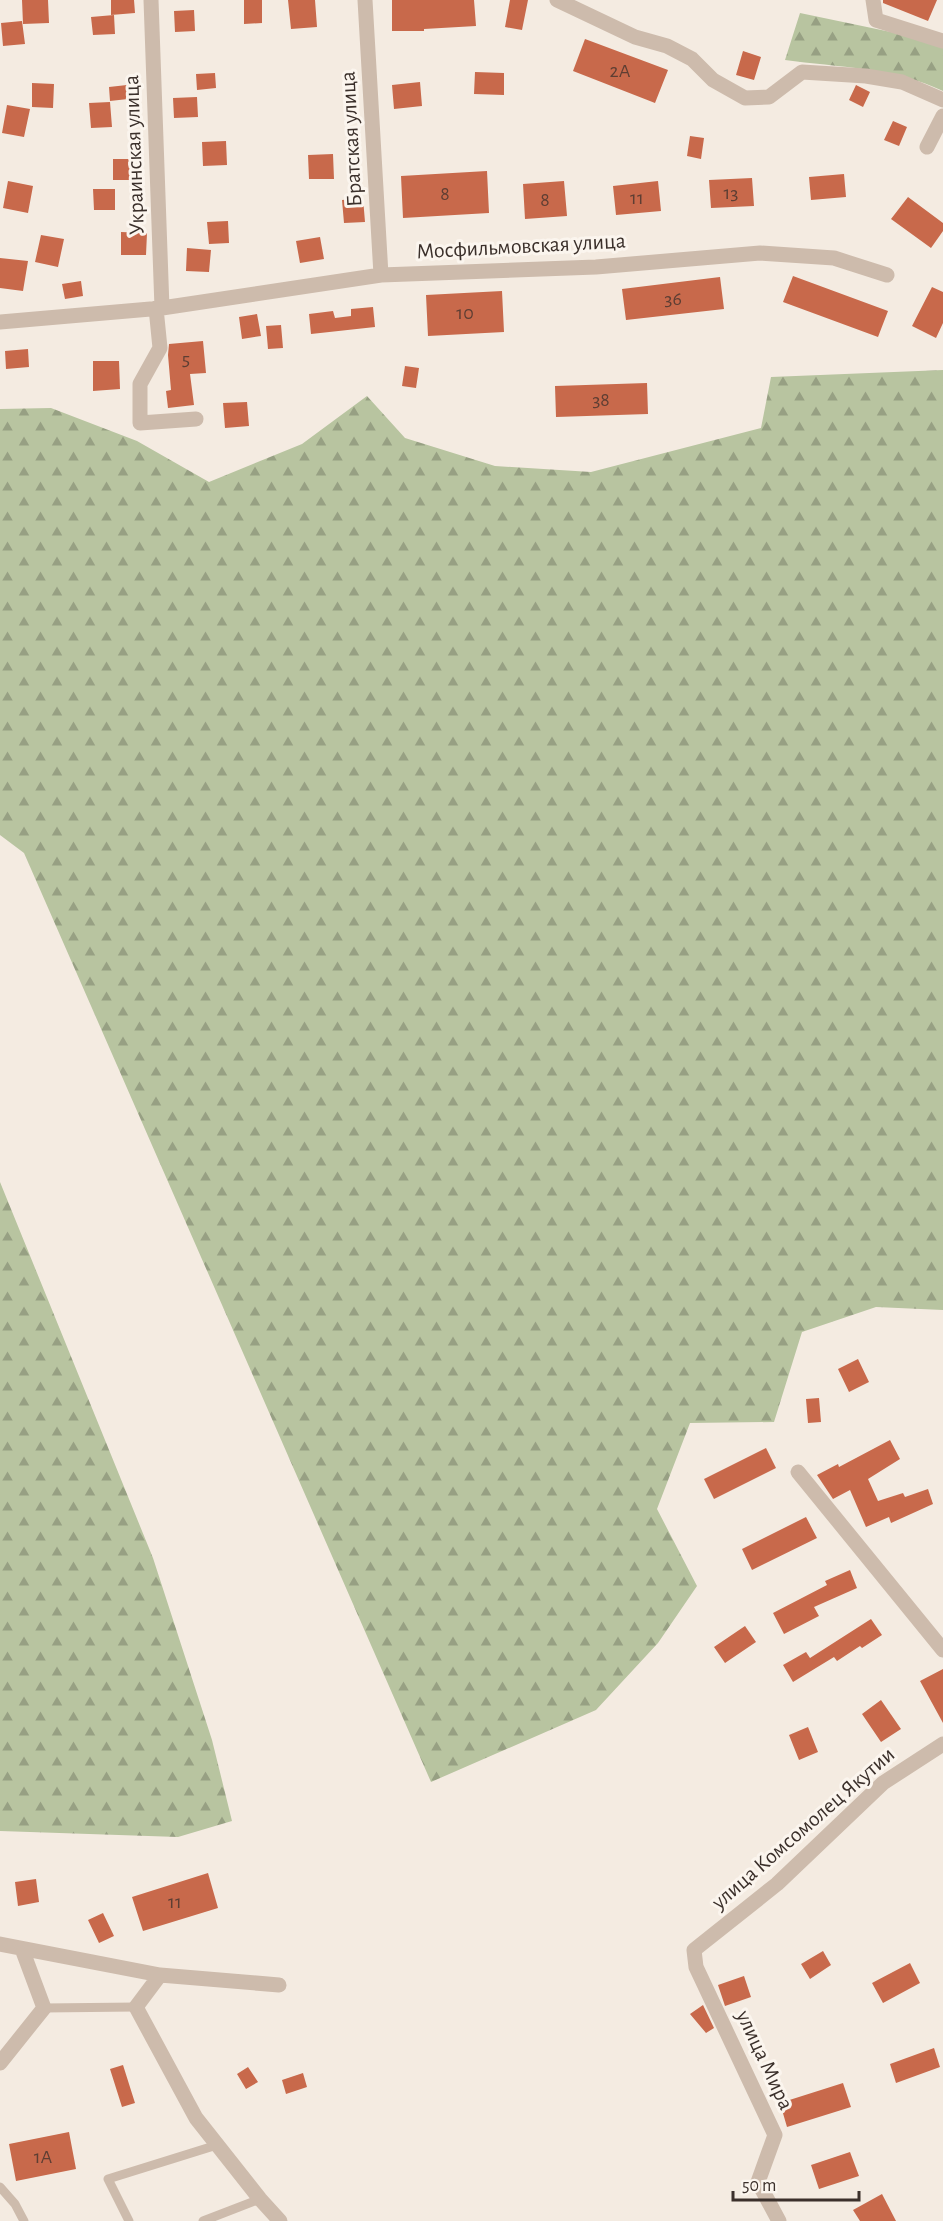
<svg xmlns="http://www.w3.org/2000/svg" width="943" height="2221" viewBox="0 0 943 2221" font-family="'Alegreya Sans',sans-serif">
	<defs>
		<pattern id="forest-firs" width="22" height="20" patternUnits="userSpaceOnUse" patternTransform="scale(1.5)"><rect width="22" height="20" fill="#b8c4a0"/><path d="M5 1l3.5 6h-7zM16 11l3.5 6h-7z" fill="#97a083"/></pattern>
	</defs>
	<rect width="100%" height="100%" fill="#f4ebe1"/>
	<!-- forest -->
	<path fill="url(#forest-firs)" d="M 800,13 L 910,36 L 943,46 L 943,91 C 895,68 837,67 785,60 Z
		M 943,370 L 943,1310 L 876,1307 L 802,1332 L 774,1422 L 690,1423 L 657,1509 L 697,1586 L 658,1643 L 596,1710 L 431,1782 L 24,853 L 0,835 L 0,409 L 51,408 L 137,441 L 209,482 L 302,444 L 367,396 L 405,438 L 495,466 L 591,472 L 761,428 L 771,377 Z
		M 0,1182 L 153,1558 L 212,1740 L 232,1821 L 178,1837 L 0,1831 Z"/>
	<!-- building -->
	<path fill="#c8694b" d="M 22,0 L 48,0 L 49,23 L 23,24 Z
		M 111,0 L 134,0 L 135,13 L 111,15 Z
		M 244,0 L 262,0 L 262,23 L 244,24 Z
		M 288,0 L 315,0 L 317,27 L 291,29 Z
		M 392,0 L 474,0 L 476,26 L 424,29 L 424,31 L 392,31 Z
		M 510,0 L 528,0 L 522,30 L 505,27 Z
		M 883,0 L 937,0 L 928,21 L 883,3 Z
		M 194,10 L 195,31 L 175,32 L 174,11 Z
		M 114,15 L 115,34 L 93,35 L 91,17 Z
		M 22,21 L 25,44 L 3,46 L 1,23 Z
		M 585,39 L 668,70 L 655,103 L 573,71 Z
		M 743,51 L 761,57 L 754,80 L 736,75 Z
		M 475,72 L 504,73 L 504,95 L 474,94 Z
		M 215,73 L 216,88 L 197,90 L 196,74 Z
		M 420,82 L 422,106 L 394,109 L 392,85 Z
		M 32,83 L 54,84 L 53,108 L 32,107 Z
		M 127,85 L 128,99 L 110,101 L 109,87 Z
		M 856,85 L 870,92 L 863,107 L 849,100 Z
		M 197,97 L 198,117 L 174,118 L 173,98 Z
		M 110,102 L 112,127 L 91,128 L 89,103 Z
		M 7,105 L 30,109 L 24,137 L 2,133 Z
		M 893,121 L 907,127 L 899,146 L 884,140 Z
		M 690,136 L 704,138 L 701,159 L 687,156 Z
		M 226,141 L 227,165 L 203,166 L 202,142 Z
		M 333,154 L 334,179 L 309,179 L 308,155 Z
		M 113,159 L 135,159 L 135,180 L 113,180 Z
		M 487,171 L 489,213 L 403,218 L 401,176 Z
		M 844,174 L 846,197 L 811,200 L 809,177 Z
		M 752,178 L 754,206 L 711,208 L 709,180 Z
		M 8,181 L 33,186 L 28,213 L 3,208 Z
		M 564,181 L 567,216 L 525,219 L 523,184 Z
		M 658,181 L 661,211 L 616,215 L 613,186 Z
		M 93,189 L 115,189 L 115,210 L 94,210 Z
		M 908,197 L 943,223 L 943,231 L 931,248 L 891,219 Z
		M 363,198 L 365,222 L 344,223 L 342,200 Z
		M 228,221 L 229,243 L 209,244 L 207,222 Z
		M 121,232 L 147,233 L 146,255 L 121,255 Z
		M 41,235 L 64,239 L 58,267 L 35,262 Z
		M 320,237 L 324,259 L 300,263 L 296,241 Z
		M 187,248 L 211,250 L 209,272 L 186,271 Z
		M 0,258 L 28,261 L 23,291 L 0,288 Z
		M 793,276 L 888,311 L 878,337 L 783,302 Z
		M 720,277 L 724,309 L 626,320 L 622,289 Z
		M 81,281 L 83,296 L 65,299 L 62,284 Z
		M 932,287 L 943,292 L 943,323 L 936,338 L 912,326 Z
		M 502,291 L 504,332 L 428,336 L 426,295 Z
		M 373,307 L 375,327 L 311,334 L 309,314 L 333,311 L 335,318 L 351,316 L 351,309 Z
		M 257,314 L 261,336 L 242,339 L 239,317 Z
		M 281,325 L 283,348 L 268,349 L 266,326 Z
		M 203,341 L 206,373 L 190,374 L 194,405 L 168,408 L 166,391 L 171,390 L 168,355 L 169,344 Z
		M 28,349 L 29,367 L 6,369 L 5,351 Z
		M 93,361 L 119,361 L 120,389 L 93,391 Z
		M 405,366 L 419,368 L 416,388 L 402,386 Z
		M 647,383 L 648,414 L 556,417 L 555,386 Z
		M 247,402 L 249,426 L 225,428 L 223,403 Z
		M 858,1359 L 869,1382 L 849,1392 L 838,1369 Z
		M 819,1398 L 821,1422 L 808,1423 L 806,1399 Z
		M 890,1440 L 900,1459 L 868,1479 L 878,1501 L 903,1493 L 905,1497 L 928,1489 L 933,1504 L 891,1523 L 889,1517 L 866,1527 L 850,1490 L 833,1499 L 817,1475 L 838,1464 L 839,1467 Z
		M 766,1448 L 776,1468 L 714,1499 L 704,1479 Z
		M 806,1517 L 817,1538 L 752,1570 L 742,1549 Z
		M 850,1570 L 857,1588 L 814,1607 L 819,1616 L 784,1634 L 773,1613 L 827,1585 L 825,1581 Z
		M 871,1619 L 882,1635 L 862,1648 L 860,1646 L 837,1661 L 834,1657 L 793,1682 L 783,1665 L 806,1652 L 810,1658 Z
		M 745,1626 L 756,1642 L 725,1663 L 714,1647 Z
		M 943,1669 L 943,1723 L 920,1681 Z
		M 881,1700 L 901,1729 L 881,1742 L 862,1714 Z
		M 808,1727 L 818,1752 L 799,1760 L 789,1735 Z
		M 208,1873 L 218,1908 L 143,1931 L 132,1897 Z
		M 36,1879 L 39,1902 L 18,1906 L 15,1882 Z
		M 103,1913 L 114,1936 L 99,1943 L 88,1920 Z
		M 823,1951 L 831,1965 L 810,1979 L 801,1964 Z
		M 910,1963 L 920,1983 L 883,2003 L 872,1983 Z
		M 744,1976 L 751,1997 L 725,2006 L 718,1985 Z
		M 703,2005 L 714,2028 L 706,2033 L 690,2014 Z
		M 934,2048 L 940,2067 L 896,2083 L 890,2064 Z
		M 123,2065 L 135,2103 L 122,2107 L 110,2069 Z
		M 248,2067 L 258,2082 L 246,2089 L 237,2074 Z
		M 303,2073 L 307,2087 L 286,2094 L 282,2080 Z
		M 843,2083 L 851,2107 L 787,2127 L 780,2103 Z
		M 69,2132 L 76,2169 L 16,2181 L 9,2144 Z
		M 850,2152 L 859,2176 L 819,2189 L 811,2165 Z
		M 882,2194 L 896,2221 L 860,2221 L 853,2210 Z"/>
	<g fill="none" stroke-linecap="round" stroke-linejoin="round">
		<!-- service -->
		<path stroke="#cdbbac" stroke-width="9" d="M 44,2008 L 136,2007
			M 0,2187 L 15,2204 L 24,2221
			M 129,2221 L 108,2179 L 217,2145
			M 203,2221 L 260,2199"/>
		<!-- minor -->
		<path stroke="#cdbbac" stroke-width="15" d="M 151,0 L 162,308
			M 365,0 L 381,275
			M 557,0 L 635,37 L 667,46 L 692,59 L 713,80 L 745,98 L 769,97 L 802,72 L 866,76 L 902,82 L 943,100
			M 873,0 L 876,20 L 943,41
			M 927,147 L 943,116
			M 156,308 L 160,348 L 140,384 L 140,423 L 196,419
			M 0,322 L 162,308 L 381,275 L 596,267 L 760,253 L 834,258 L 887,275
			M 798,1472 L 943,1650
			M 0,1944 L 160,1975 L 279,1985
			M 160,1975 L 136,2007 L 196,2118 L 260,2199 L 280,2221
			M 0,2063 L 44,2008 L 22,1949
			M 779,2221 L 758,2182 L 775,2135 L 696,1967 L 694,1950 L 777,1884 L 883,1783 L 943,1744"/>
	</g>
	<g text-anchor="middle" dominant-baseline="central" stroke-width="6" stroke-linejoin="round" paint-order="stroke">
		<!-- number labels -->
		<g font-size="20" fill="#5e3e33">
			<text x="620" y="71">2А</text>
			<text x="731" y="193">13</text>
			<text x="445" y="194">8</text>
			<text x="637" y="198">11</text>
			<text x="545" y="200">8</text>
			<text x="673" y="299">36</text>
			<text x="465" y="313">10</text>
			<text x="186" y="359">5</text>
			<text x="601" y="400">38</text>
			<text x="175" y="1902">11</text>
			<text x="43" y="2157">1А</text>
		</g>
		<!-- street labels -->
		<g font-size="22" fill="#3b302b" stroke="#fbf5ee">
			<text transform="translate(351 139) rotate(-93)">Братская улица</text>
			<text transform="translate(134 155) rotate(-92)">Украинская улица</text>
			<text transform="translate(521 246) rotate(-3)">Мосфильмовская улица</text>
			<text transform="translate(803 1828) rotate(-41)">улица Комсомолец Якутии</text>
			<text transform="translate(765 2060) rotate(65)">улица Мира</text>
		</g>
	</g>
	<!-- scale -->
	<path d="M733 2191v9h126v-9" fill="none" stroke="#3b302b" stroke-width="3"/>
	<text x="742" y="2191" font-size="18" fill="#3b302b" stroke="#fbf5ee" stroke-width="4.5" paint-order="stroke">50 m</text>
</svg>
